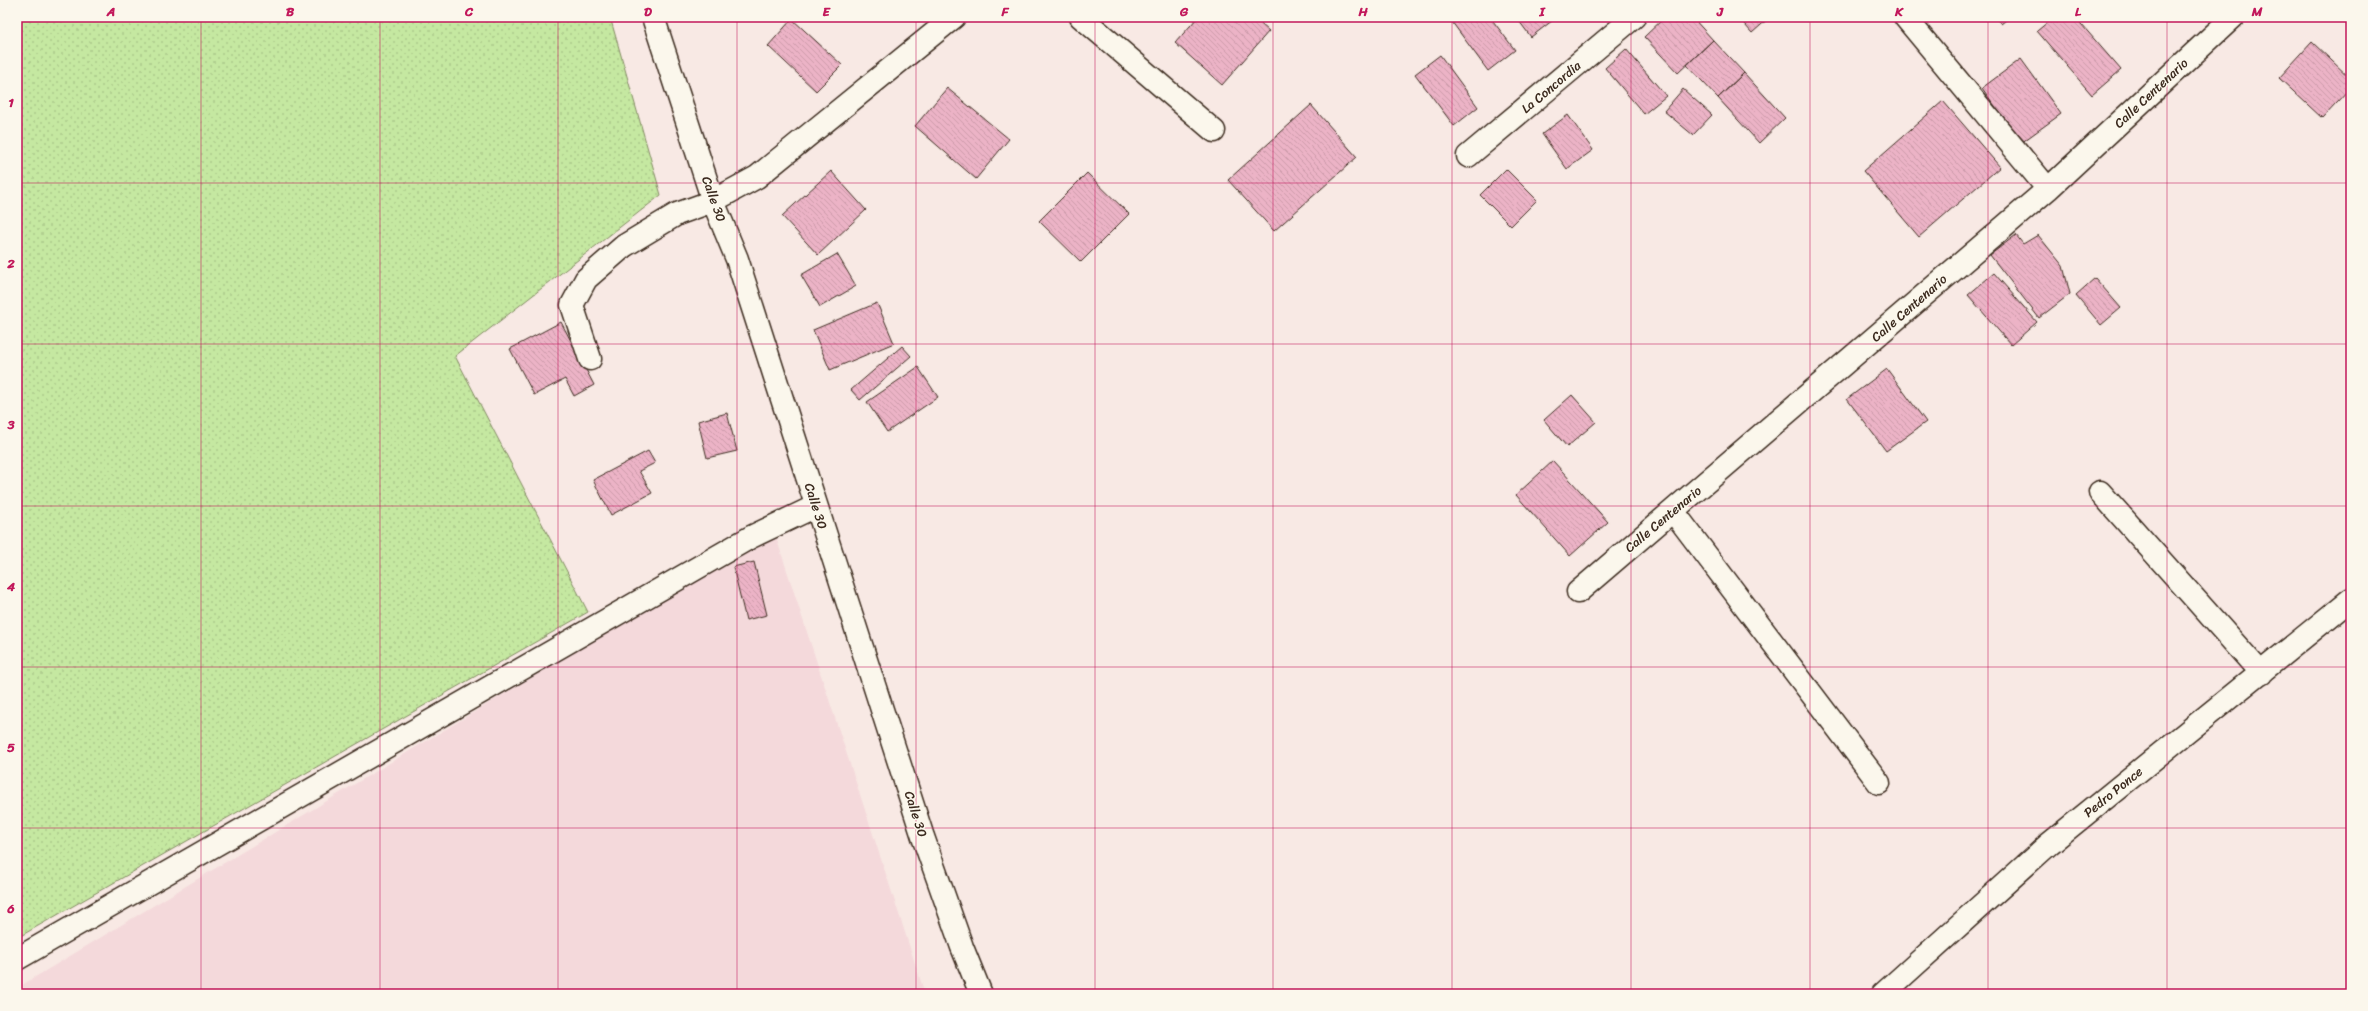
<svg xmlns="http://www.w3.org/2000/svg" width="2368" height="1011" viewBox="0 0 2368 1011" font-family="Sriracha,sans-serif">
	<defs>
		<pattern id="grass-dots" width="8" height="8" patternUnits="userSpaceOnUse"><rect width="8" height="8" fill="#c5e8a1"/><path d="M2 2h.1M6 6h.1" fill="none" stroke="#aac78a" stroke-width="1.8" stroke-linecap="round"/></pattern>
		<pattern id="building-back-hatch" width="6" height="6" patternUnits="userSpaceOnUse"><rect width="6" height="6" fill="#ecb3c6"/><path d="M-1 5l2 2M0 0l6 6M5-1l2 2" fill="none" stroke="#cb9aaa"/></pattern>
	</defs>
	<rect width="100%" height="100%" fill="#f8e9e4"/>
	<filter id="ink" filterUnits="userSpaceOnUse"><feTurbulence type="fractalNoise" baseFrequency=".025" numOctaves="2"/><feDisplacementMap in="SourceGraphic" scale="8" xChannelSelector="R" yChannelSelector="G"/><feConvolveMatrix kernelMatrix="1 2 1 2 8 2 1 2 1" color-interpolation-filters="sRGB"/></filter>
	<g filter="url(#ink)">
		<!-- built -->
		<path fill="#f4d9db" d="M 774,531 L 925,994 L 17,994 L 17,988 Z"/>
		<!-- grass -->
		<path fill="url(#grass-dots)" stroke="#808960" d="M 17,17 L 610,17 L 661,195 L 455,356 L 588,612 L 17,938 Z"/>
		<!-- building -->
		<path fill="url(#building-back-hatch)" stroke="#3b2a1e" d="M 1198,17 L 1253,17 L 1269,31 L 1222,85 L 1175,43 Z
			M 1458,17 L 1490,17 L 1515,50 L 1488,71 L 1452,22 Z
			M 1516,17 L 1557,17 L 1531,37 Z
			M 1665,17 L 1692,17 L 1713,40 L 1678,73 L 1644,37 Z
			M 1738,17 L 1770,17 L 1752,33 Z
			M 1995,17 L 2010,17 L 2001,24 Z
			M 2054,17 L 2075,17 L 2121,70 L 2092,95 L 2037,31 Z
			M 792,19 L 842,65 L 816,91 L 768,46 Z
			M 1713,40 L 1744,73 L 1718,98 L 1687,65 Z
			M 2312,42 L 2351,79 L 2351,87 L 2322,118 L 2279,78 Z
			M 1626,49 L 1666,96 L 1644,114 L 1605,68 Z
			M 1440,55 L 1478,107 L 1454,126 L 1415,74 Z
			M 2021,59 L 2061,114 L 2021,143 L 1982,88 Z
			M 1744,73 L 1785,118 L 1759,143 L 1718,98 Z
			M 947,88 L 1009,139 L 976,179 L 915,126 Z
			M 1683,89 L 1712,115 L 1693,135 L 1664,111 Z
			M 1943,101 L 2000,167 L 1919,237 L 1863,171 Z
			M 1311,105 L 1357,157 L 1274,231 L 1228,180 Z
			M 1568,115 L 1593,150 L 1567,169 L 1542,134 Z
			M 1506,169 L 1537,200 L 1511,226 L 1480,195 Z
			M 831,171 L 866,210 L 818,255 L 782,216 Z
			M 1087,173 L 1129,214 L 1081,262 L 1039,221 Z
			M 2016,235 L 2023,244 L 2038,235 L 2063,266 L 2070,294 L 2039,318 L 1990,255 Z
			M 837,254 L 856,286 L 820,307 L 801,275 Z
			M 1994,273 L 2037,322 L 2011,345 L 1968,295 Z
			M 2095,278 L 2121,308 L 2101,325 L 2076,295 Z
			M 877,303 L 894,343 L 830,370 L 813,330 Z
			M 561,322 L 594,385 L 574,396 L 565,379 L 534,395 L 510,349 Z
			M 902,346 L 911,356 L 860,400 L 851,390 Z
			M 918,367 L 938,397 L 887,432 L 867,402 Z
			M 1887,369 L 1926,422 L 1886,451 L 1847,399 Z
			M 1572,395 L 1596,422 L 1567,447 L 1544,420 Z
			M 727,413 L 737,451 L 707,458 L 698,421 Z
			M 648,451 L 655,463 L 639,471 L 652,493 L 611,515 L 593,480 Z
			M 1553,461 L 1608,522 L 1570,556 L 1516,495 Z
			M 754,562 L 767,615 L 746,620 L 733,567 Z"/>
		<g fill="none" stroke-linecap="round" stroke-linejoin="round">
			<defs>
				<path id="minor" d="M 653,17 L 713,201 L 737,259 L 923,837 L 962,947 L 981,994
					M 1081,17 L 1214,131
					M 1905,17 L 2048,189
					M 1468,156 L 1634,17
					M 590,359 L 572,305 L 586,279 L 624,246 L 677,214 L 713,201 L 757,177 L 954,17
					M 2100,492 L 2261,673
					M 1673,511 L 1879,783
					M 1578,592 L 2048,189 L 2233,17
					M 17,959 L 751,537 L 816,506
					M 1883,994 L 2049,844 L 2351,599"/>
			</defs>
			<!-- minor casing -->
			<use href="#minor" stroke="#3b2a1e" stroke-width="25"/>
			<!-- minor -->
			<use href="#minor" stroke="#fbf7ec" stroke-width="22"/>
		</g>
	</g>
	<!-- grid -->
	<path fill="none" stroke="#c2185b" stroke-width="1" stroke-opacity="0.55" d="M 201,17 L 201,994M 380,17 L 380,994M 558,17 L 558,994M 737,17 L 737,994M 916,17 L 916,994M 1095,17 L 1095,994M 1273,17 L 1273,994M 1452,17 L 1452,994M 1631,17 L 1631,994M 1810,17 L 1810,994M 1988,17 L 1988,994M 2167,17 L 2167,994M 17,183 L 2351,183M 17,344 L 2351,344M 17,506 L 2351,506M 17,667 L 2351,667M 17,828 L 2351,828"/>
	<g text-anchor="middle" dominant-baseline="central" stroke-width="3" stroke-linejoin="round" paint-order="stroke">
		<!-- street labels -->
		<g font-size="13" fill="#3b2a1e" stroke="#fbf7ec">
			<text transform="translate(1551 87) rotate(-40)">La Concordia</text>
			<text transform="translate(2151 93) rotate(-43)">Calle Centenario</text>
			<text transform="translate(714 199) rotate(70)">Calle 30</text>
			<text transform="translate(1909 308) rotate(-41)">Calle Centenario</text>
			<text transform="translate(816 506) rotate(72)">Calle 30</text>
			<text transform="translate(1663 519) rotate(-40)">Calle Centenario</text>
			<text transform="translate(2113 792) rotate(-39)">Pedro Ponce</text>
			<text transform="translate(916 814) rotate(72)">Calle 30</text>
		</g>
	</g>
	<!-- margin -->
	<rect width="2368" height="1011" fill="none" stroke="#fbf7ec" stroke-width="44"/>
	<rect x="22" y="22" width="2324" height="967" fill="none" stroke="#c2185b" stroke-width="1.5"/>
	<g font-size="13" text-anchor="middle" font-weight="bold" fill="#c2185b">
		<text x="111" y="16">A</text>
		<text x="290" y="16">B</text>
		<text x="469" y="16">C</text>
		<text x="648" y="16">D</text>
		<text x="826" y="16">E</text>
		<text x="1005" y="16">F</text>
		<text x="1184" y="16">G</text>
		<text x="1363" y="16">H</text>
		<text x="1542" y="16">I</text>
		<text x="1720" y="16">J</text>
		<text x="1899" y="16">K</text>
		<text x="2078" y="16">L</text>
		<text x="2257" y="16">M</text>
		<text x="11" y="107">1</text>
		<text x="11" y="268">2</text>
		<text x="11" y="429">3</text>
		<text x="11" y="591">4</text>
		<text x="11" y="752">5</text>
		<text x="11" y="913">6</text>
	</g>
</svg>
